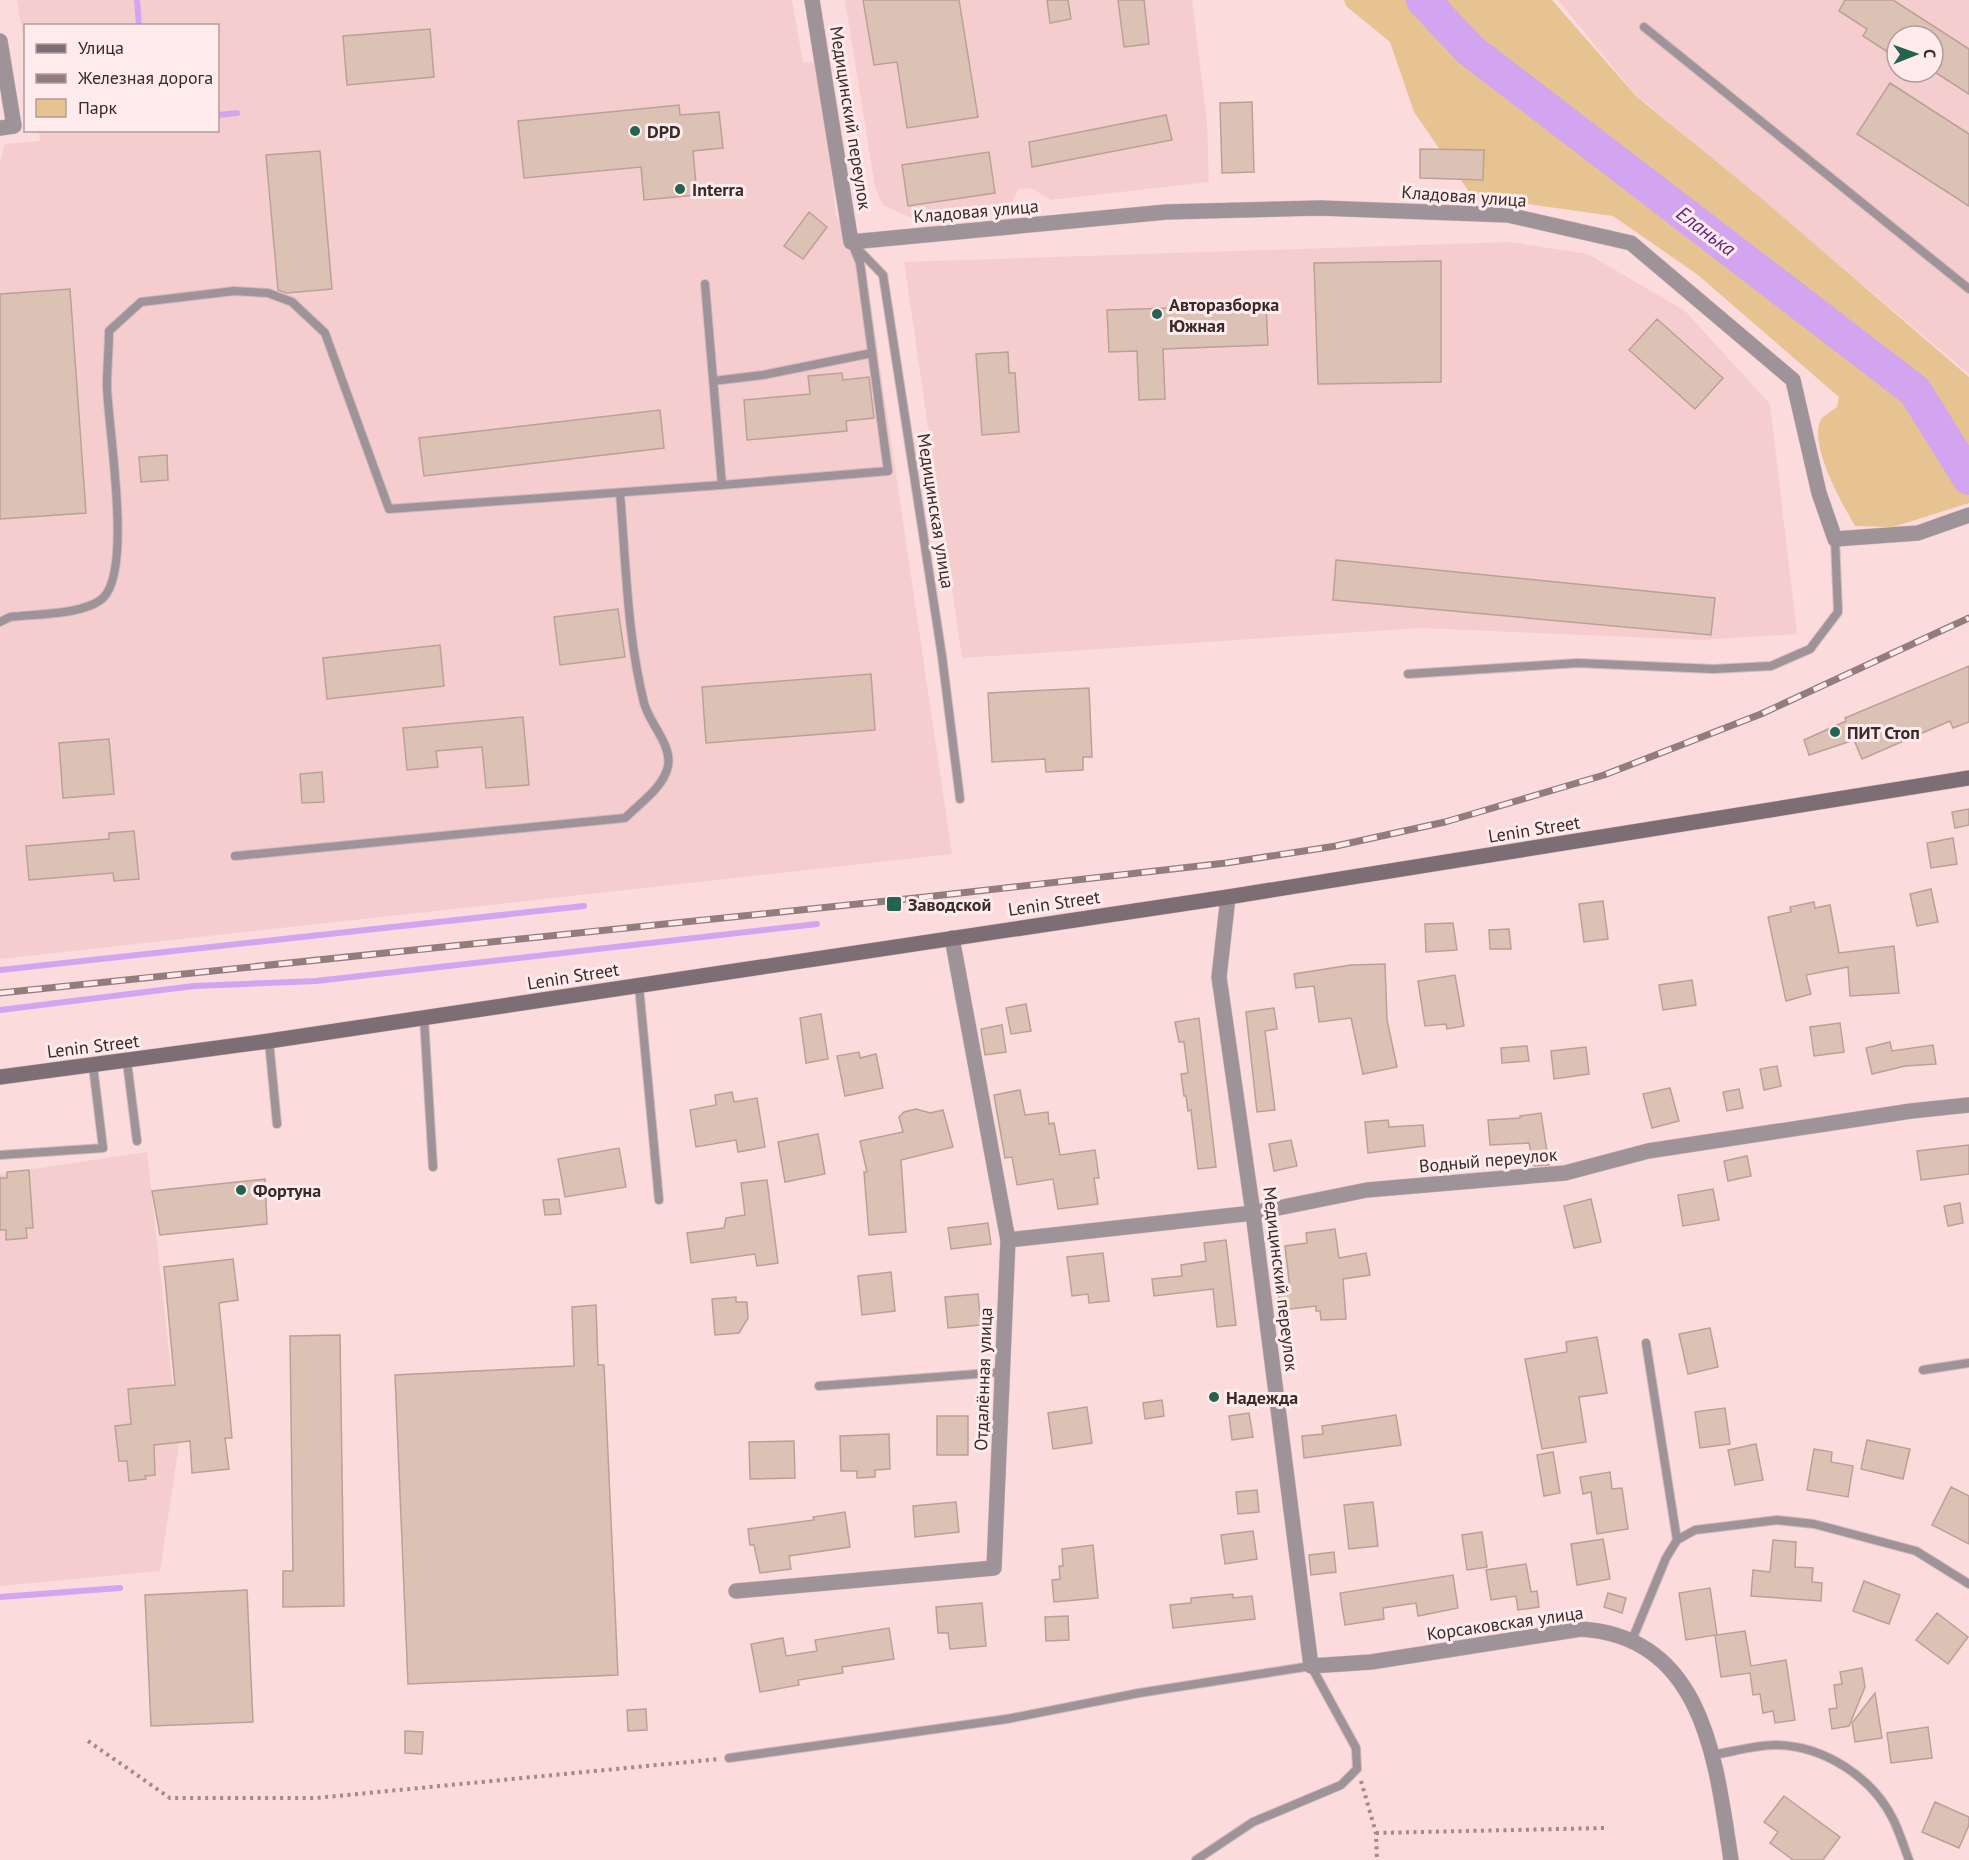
<svg xmlns="http://www.w3.org/2000/svg" width="1969" height="1860" viewBox="0 0 1969 1860" font-family="'PT Sans',sans-serif">
	<rect width="100%" height="100%" fill="#fbdbdc"/>
	<!-- built -->
	<path fill="#f5cdcf" fill-rule="evenodd" d="M 17,0 L 792,0 L 803,63 L 819,61 L 836,216 L 862,244 L 952,854 L 0,959 L 0,164 L 4,144 L 40,141 L 39,131 L 218,130 L 218,26 L 26,26 L 25,49 Z
		M 845,0 L 1192,0 L 1207,123 L 1209,182 L 1051,200 L 1031,188 L 1018,190 L 1010,207 L 909,217 L 883,205 L 875,187 Z
		M 1558,0 L 1969,0 L 1969,374 L 1634,93 ZM 1897,36 L 1933,36 L 1933,72 L 1897,72 Z
		M 1510,242 L 1588,254 L 1685,311 L 1770,404 L 1797,634 L 1700,640 L 1421,628 L 962,658 L 904,262 Z
		M 147,1152 L 179,1444 L 160,1571 L 0,1586 L 0,1174 Z"/>
	<!-- green -->
	<path fill="#e6c391" d="M 1344,0 L 1552,0 L 1636,96 L 1761,198 L 1969,377 L 1969,503 L 1893,527 L 1855,526 C 1843,505 1806,441 1822,418 C 1826,414 1833,410 1837,407 L 1839,397 L 1698,275 L 1613,216 L 1472,196 L 1414,112 L 1390,42 L 1346,6 Z"/>
	<g fill="none" stroke-linecap="round" stroke-linejoin="round">
		<!-- stream -->
		<path stroke="#d3a4ef" stroke-width="6" d="M 137,0 L 139,26
			M 218,115 L 237,113
			M 0,970 L 584,906
			M 0,1010 L 194,986 L 316,981 L 817,924
			M 0,1597 L 120,1588"/>
		<!-- river -->
		<path stroke="#d3a4ef" stroke-width="34" d="M 1423,0 L 1470,50 L 1915,391 L 1969,478"/>
	</g>
	<!-- building -->
	<path fill="#dcc1b5" stroke="#bba195" stroke-width="1.5" d="M 863,0 L 959,0 L 978,117 L 907,128 L 897,62 L 874,65 Z
		M 1047,0 L 1068,0 L 1071,19 L 1050,23 Z
		M 1118,0 L 1144,0 L 1149,44 L 1124,47 Z
		M 1845,0 L 1893,0 L 1969,49 L 1969,94 L 1933,71 L 1933,36 L 1897,36 L 1897,58 L 1863,36 L 1867,29 L 1839,11 Z
		M 430,29 L 434,77 L 347,85 L 343,36 Z
		M 1890,83 L 1969,134 L 1969,206 L 1857,134 Z
		M 1252,102 L 1254,172 L 1222,173 L 1220,103 Z
		M 679,105 L 680,115 L 719,112 L 723,148 L 693,151 L 697,195 L 644,200 L 641,167 L 524,178 L 518,121 Z
		M 1166,115 L 1172,140 L 1032,167 L 1029,142 Z
		M 1420,149 L 1484,150 L 1483,180 L 1420,178 Z
		M 320,151 L 332,289 L 286,293 L 278,290 L 266,155 Z
		M 989,152 L 995,193 L 908,206 L 902,165 Z
		M 809,212 L 827,227 L 803,259 L 784,246 Z
		M 1441,261 L 1441,382 L 1318,384 L 1314,263 Z
		M 70,289 L 86,513 L 0,519 L 0,294 Z
		M 1266,305 L 1268,345 L 1163,349 L 1165,399 L 1139,400 L 1137,351 L 1109,352 L 1107,310 Z
		M 1657,319 L 1723,378 L 1695,409 L 1629,350 Z
		M 1008,352 L 1009,373 L 1015,373 L 1019,432 L 982,435 L 976,354 Z
		M 842,373 L 843,380 L 869,377 L 874,418 L 846,421 L 847,431 L 747,440 L 744,400 L 810,394 L 808,376 Z
		M 660,410 L 664,448 L 424,476 L 419,438 Z
		M 167,455 L 168,480 L 141,482 L 139,457 Z
		M 1336,560 L 1715,598 L 1711,635 L 1333,600 Z
		M 618,609 L 625,657 L 560,665 L 554,617 Z
		M 440,645 L 444,686 L 327,699 L 323,658 Z
		M 1969,666 L 1969,722 L 1953,728 L 1950,721 L 1862,759 L 1854,740 L 1809,755 L 1804,740 L 1846,721 L 1845,718 Z
		M 871,674 L 875,730 L 706,743 L 702,687 Z
		M 1089,688 L 1092,757 L 1083,757 L 1083,770 L 1046,772 L 1045,759 L 992,762 L 988,693 Z
		M 523,717 L 529,785 L 486,788 L 482,747 L 436,751 L 438,767 L 407,770 L 403,728 Z
		M 109,739 L 114,794 L 63,798 L 59,743 Z
		M 322,772 L 324,802 L 302,803 L 300,774 Z
		M 1969,809 L 1969,825 L 1955,828 L 1952,812 Z
		M 134,831 L 139,879 L 114,881 L 113,873 L 29,880 L 26,846 L 109,839 L 109,833 Z
		M 1953,838 L 1957,864 L 1931,868 L 1927,843 Z
		M 1931,889 L 1938,922 L 1917,926 L 1910,894 Z
		M 1603,901 L 1608,939 L 1584,942 L 1579,904 Z
		M 1814,902 L 1815,908 L 1830,905 L 1839,953 L 1894,946 L 1899,993 L 1850,996 L 1848,967 L 1806,975 L 1811,994 L 1786,1001 L 1768,917 L 1791,912 L 1790,907 Z
		M 1453,923 L 1457,950 L 1426,952 L 1425,924 Z
		M 1509,929 L 1511,949 L 1490,949 L 1489,930 Z
		M 1385,964 L 1387,1020 L 1397,1067 L 1363,1074 L 1351,1018 L 1319,1022 L 1314,986 L 1296,988 L 1294,974 L 1351,965 Z
		M 1455,975 L 1464,1026 L 1447,1029 L 1446,1024 L 1425,1026 L 1418,981 Z
		M 1692,980 L 1696,1005 L 1663,1010 L 1659,985 Z
		M 1026,1004 L 1031,1031 L 1011,1034 L 1006,1008 Z
		M 1274,1008 L 1277,1029 L 1265,1031 L 1275,1110 L 1257,1112 L 1246,1012 Z
		M 821,1014 L 828,1059 L 806,1063 L 800,1018 Z
		M 1199,1018 L 1216,1167 L 1198,1169 L 1191,1110 L 1188,1111 L 1186,1096 L 1184,1096 L 1181,1074 L 1188,1073 L 1184,1042 L 1179,1042 L 1175,1022 Z
		M 1840,1023 L 1844,1052 L 1814,1056 L 1810,1027 Z
		M 1002,1025 L 1006,1052 L 985,1055 L 981,1029 Z
		M 1890,1042 L 1892,1051 L 1933,1045 L 1936,1064 L 1905,1066 L 1872,1074 L 1866,1048 Z
		M 1527,1046 L 1529,1061 L 1502,1063 L 1501,1048 Z
		M 1586,1047 L 1589,1074 L 1554,1079 L 1551,1051 Z
		M 859,1052 L 860,1058 L 876,1054 L 883,1088 L 845,1096 L 837,1056 Z
		M 1777,1066 L 1781,1086 L 1764,1090 L 1760,1069 Z
		M 1670,1088 L 1679,1121 L 1652,1128 L 1643,1094 Z
		M 1739,1089 L 1743,1108 L 1727,1111 L 1723,1092 Z
		M 1020,1090 L 1025,1115 L 1048,1112 L 1049,1124 L 1054,1123 L 1060,1155 L 1095,1150 L 1099,1178 L 1094,1178 L 1098,1204 L 1058,1209 L 1053,1179 L 1017,1185 L 1012,1157 L 1005,1158 L 994,1095 Z
		M 732,1092 L 734,1102 L 757,1098 L 765,1147 L 738,1152 L 736,1140 L 696,1147 L 690,1110 L 716,1105 L 715,1095 Z
		M 916,1109 L 930,1113 L 943,1110 L 953,1147 L 901,1160 L 906,1232 L 869,1235 L 864,1172 L 867,1172 L 860,1141 L 903,1132 L 899,1117 L 904,1112 Z
		M 1541,1113 L 1549,1165 L 1534,1166 L 1529,1143 L 1490,1145 L 1488,1120 L 1520,1118 L 1520,1116 Z
		M 1388,1120 L 1389,1127 L 1423,1125 L 1425,1146 L 1368,1153 L 1365,1122 Z
		M 818,1134 L 825,1174 L 785,1182 L 778,1142 Z
		M 1291,1140 L 1297,1166 L 1274,1171 L 1269,1144 Z
		M 1969,1145 L 1969,1174 L 1921,1180 L 1917,1151 Z
		M 619,1148 L 626,1187 L 565,1197 L 558,1159 Z
		M 1747,1156 L 1751,1176 L 1728,1181 L 1724,1161 Z
		M 29,1170 L 33,1228 L 26,1228 L 27,1238 L 6,1240 L 6,1230 L 0,1230 L 0,1178 L 7,1178 L 7,1172 Z
		M 265,1179 L 267,1224 L 160,1235 L 152,1191 Z
		M 767,1180 L 778,1263 L 757,1266 L 755,1254 L 691,1263 L 687,1233 L 724,1228 L 726,1218 L 745,1215 L 741,1183 Z
		M 1713,1189 L 1719,1220 L 1683,1226 L 1678,1195 Z
		M 559,1199 L 561,1214 L 545,1215 L 543,1200 Z
		M 1591,1199 L 1601,1242 L 1574,1248 L 1564,1206 Z
		M 1960,1203 L 1963,1223 L 1948,1226 L 1944,1206 Z
		M 988,1223 L 991,1244 L 951,1249 L 948,1228 Z
		M 1335,1229 L 1339,1258 L 1366,1253 L 1370,1275 L 1343,1279 L 1346,1319 L 1321,1320 L 1320,1311 L 1316,1311 L 1316,1306 L 1281,1310 L 1278,1290 L 1290,1289 L 1285,1246 L 1307,1243 L 1306,1233 Z
		M 1226,1240 L 1236,1325 L 1217,1327 L 1213,1289 L 1154,1296 L 1152,1279 L 1182,1276 L 1181,1265 L 1206,1261 L 1204,1243 Z
		M 1103,1253 L 1109,1301 L 1089,1303 L 1088,1294 L 1072,1296 L 1067,1257 Z
		M 233,1259 L 238,1300 L 219,1303 L 232,1438 L 225,1438 L 229,1469 L 192,1473 L 190,1441 L 154,1445 L 155,1475 L 145,1476 L 146,1479 L 129,1481 L 127,1461 L 119,1461 L 115,1426 L 131,1424 L 128,1389 L 175,1385 L 164,1267 Z
		M 891,1272 L 895,1311 L 862,1315 L 858,1276 Z
		M 978,1294 L 981,1325 L 948,1328 L 945,1297 Z
		M 736,1297 L 736,1302 L 747,1302 L 748,1318 L 739,1333 L 715,1335 L 712,1299 Z
		M 596,1305 L 598,1365 L 604,1365 L 618,1675 L 408,1684 L 395,1375 L 574,1366 L 572,1307 Z
		M 1710,1328 L 1718,1367 L 1688,1374 L 1679,1334 Z
		M 340,1335 L 344,1606 L 283,1607 L 283,1571 L 293,1571 L 290,1336 Z
		M 1597,1337 L 1607,1393 L 1579,1397 L 1586,1442 L 1542,1449 L 1525,1359 L 1567,1352 L 1566,1342 Z
		M 1162,1400 L 1164,1416 L 1145,1419 L 1143,1403 Z
		M 1087,1407 L 1092,1443 L 1053,1449 L 1048,1413 Z
		M 1725,1408 L 1730,1444 L 1700,1448 L 1695,1412 Z
		M 1249,1413 L 1253,1437 L 1232,1440 L 1229,1416 Z
		M 1396,1415 L 1401,1445 L 1304,1458 L 1302,1436 L 1323,1434 L 1322,1426 Z
		M 937,1416 L 968,1416 L 968,1455 L 937,1455 Z
		M 889,1434 L 890,1469 L 875,1470 L 875,1477 L 857,1478 L 857,1471 L 841,1471 L 840,1436 Z
		M 1867,1440 L 1910,1449 L 1903,1479 L 1861,1469 Z
		M 794,1441 L 795,1478 L 750,1479 L 749,1442 Z
		M 1756,1444 L 1763,1480 L 1735,1485 L 1728,1450 Z
		M 1814,1449 L 1832,1452 L 1831,1462 L 1853,1466 L 1848,1497 L 1807,1490 Z
		M 1553,1452 L 1560,1493 L 1544,1496 L 1537,1455 Z
		M 1610,1472 L 1612,1489 L 1622,1488 L 1628,1529 L 1597,1534 L 1591,1492 L 1583,1494 L 1580,1477 Z
		M 1951,1487 L 1969,1496 L 1969,1544 L 1932,1525 Z
		M 1257,1490 L 1259,1512 L 1238,1514 L 1236,1492 Z
		M 956,1502 L 959,1532 L 915,1537 L 913,1506 Z
		M 1373,1502 L 1378,1546 L 1349,1549 L 1344,1505 Z
		M 845,1512 L 850,1547 L 789,1556 L 791,1569 L 760,1573 L 754,1545 L 750,1545 L 748,1529 L 814,1520 L 813,1517 Z
		M 1253,1531 L 1257,1559 L 1225,1564 L 1221,1535 Z
		M 1482,1532 L 1487,1567 L 1467,1570 L 1462,1535 Z
		M 1603,1539 L 1610,1579 L 1577,1585 L 1571,1544 Z
		M 1773,1540 L 1796,1542 L 1795,1567 L 1813,1568 L 1812,1582 L 1822,1583 L 1821,1601 L 1751,1596 L 1753,1570 L 1770,1572 Z
		M 1093,1545 L 1098,1598 L 1054,1602 L 1052,1580 L 1060,1579 L 1059,1566 L 1063,1566 L 1062,1549 Z
		M 1334,1552 L 1336,1572 L 1311,1575 L 1309,1555 Z
		M 1526,1564 L 1531,1592 L 1537,1591 L 1539,1607 L 1518,1610 L 1516,1596 L 1491,1600 L 1486,1570 Z
		M 1453,1575 L 1458,1608 L 1418,1616 L 1416,1603 L 1383,1608 L 1384,1619 L 1345,1625 L 1340,1593 Z
		M 1864,1581 L 1900,1595 L 1889,1624 L 1853,1611 Z
		M 1710,1588 L 1717,1635 L 1745,1631 L 1751,1666 L 1786,1660 L 1795,1720 L 1775,1723 L 1773,1711 L 1763,1713 L 1760,1694 L 1753,1695 L 1750,1673 L 1721,1677 L 1715,1635 L 1686,1640 L 1679,1593 Z
		M 247,1590 L 253,1722 L 151,1726 L 145,1595 Z
		M 1608,1593 L 1626,1598 L 1622,1613 L 1604,1607 Z
		M 1233,1594 L 1233,1598 L 1252,1596 L 1255,1619 L 1173,1628 L 1170,1605 L 1191,1603 L 1191,1598 Z
		M 982,1603 L 986,1646 L 950,1649 L 948,1633 L 938,1633 L 936,1607 Z
		M 1937,1613 L 1968,1637 L 1948,1664 L 1916,1640 Z
		M 1068,1616 L 1069,1640 L 1046,1641 L 1045,1617 Z
		M 889,1628 L 894,1659 L 842,1667 L 843,1673 L 798,1680 L 799,1685 L 760,1692 L 751,1644 L 783,1638 L 786,1656 L 817,1651 L 815,1640 Z
		M 1862,1668 L 1865,1687 L 1849,1726 L 1832,1729 L 1829,1709 L 1837,1708 L 1834,1685 L 1842,1684 L 1840,1672 Z
		M 1875,1693 L 1882,1738 L 1855,1742 L 1852,1723 Z
		M 646,1709 L 647,1730 L 628,1731 L 627,1710 Z
		M 1928,1727 L 1932,1758 L 1891,1763 L 1887,1733 Z
		M 405,1731 L 423,1732 L 422,1754 L 405,1753 Z
		M 1784,1796 L 1840,1837 L 1823,1860 L 1793,1860 L 1770,1843 L 1778,1832 L 1764,1822 Z
		M 1935,1802 L 1969,1817 L 1969,1825 L 1959,1848 L 1922,1832 Z"/>
	<g fill="none" stroke-linecap="round" stroke-linejoin="round">
		<defs>
			<path id="service" d="M 1644,27 L 1969,289
				M 851,242 L 883,275 L 942,656 L 960,799
				M 713,381 L 763,375 L 872,353
				M 722,485 L 888,471 L 860,263 L 854,248
				M 0,622 L 10,617 C 35,614 84,615 103,598 C 133,569 108,429 107,386 C 107,367 109,349 109,331 L 141,302 L 234,291 L 268,293 L 292,302 L 325,333 L 389,509 L 722,485 L 705,284
				M 1408,674 L 1578,663 L 1713,669 L 1771,666 L 1810,649 L 1838,612 L 1835,539
				M 235,856 L 625,818 C 640,803 664,787 668,766 C 672,744 649,723 644,703 C 627,635 626,563 620,493
				M 639,986 L 659,1200
				M 424,1018 L 433,1167
				M 269,1041 L 277,1124
				M 127,1062 L 137,1141
				M 0,1155 L 103,1148 L 93,1066
				M 1646,1343 L 1677,1540
				M 1923,1370 L 1969,1363
				M 819,1386 L 1003,1372
				M 1632,1640 L 1666,1558 L 1677,1540 L 1695,1530 L 1777,1520 L 1814,1524 L 1916,1551 L 1969,1584
				M 1712,1755 C 1732,1752 1755,1745 1776,1745 C 1824,1746 1873,1777 1894,1821 C 1900,1834 1904,1847 1909,1860
				M 729,1758 L 1007,1719 L 1139,1693 L 1311,1666 L 1356,1748 L 1357,1769 L 1341,1785 L 1253,1822 L 1196,1860"/>
			<path id="minor" d="M 812,0 L 851,242 L 1166,212 L 1320,208 L 1508,215 L 1631,243 L 1793,380 L 1819,493 L 1835,539 L 1918,533 L 1969,515
				M 0,41 L 14,126 L 0,128
				M 1228,897 L 1219,977 L 1253,1213 L 1311,1666 L 1371,1662 L 1581,1629 C 1705,1637 1716,1763 1731,1860
				M 1008,1240 L 1253,1213 L 1367,1190 L 1565,1173 L 1648,1151 L 1911,1111 L 1969,1105
				M 736,1591 L 994,1568 L 1008,1240 L 952,938"/>
			<path id="secondary" d="M 0,1077 L 269,1041 L 1228,897 L 1969,778"/>
		</defs>
		<!-- service casing -->
		<use href="#service" stroke="#d4b8b9" stroke-width="10"/>
		<!-- minor casing -->
		<use href="#minor" stroke="#d4b8b9" stroke-width="16"/>
		<!-- secondary casing -->
		<use href="#secondary" stroke="#d4b8b9" stroke-width="16"/>
		<!-- path -->
		<path stroke="#a18a8b" stroke-width="4" stroke-dasharray="3 4.5" stroke-linecap="butt" d="M 88,1741 L 170,1798 L 316,1798 L 719,1759
			M 1361,1781 L 1376,1833 L 1377,1860
			M 1376,1833 L 1604,1828"/>
		<!-- service -->
		<use href="#service" stroke="#9e9399" stroke-width="8"/>
		<!-- minor -->
		<use href="#minor" stroke="#9e9399" stroke-width="15"/>
		<!-- secondary -->
		<use href="#secondary" stroke="#7d6d75" stroke-width="15"/>
		<defs>
			<path id="rail" d="M 0,993 L 925,897 L 1226,863 L 1336,846 L 1445,822 L 1604,775 L 1761,714 L 1969,618"/>
		</defs>
		<!-- rail casing -->
		<use href="#rail" stroke="#927d7e" stroke-width="7"/>
		<!-- rail -->
		<use href="#rail" stroke="#ffebec" stroke-width="4.5" stroke-dasharray="14" stroke-linecap="butt"/>
	</g>
	<!-- markers -->
	<g fill="#24634f" stroke="#ffebec" stroke-width="2">
		<circle cx="635" cy="131" r="6"/>
		<circle cx="680" cy="189" r="6"/>
		<circle cx="1157" cy="314" r="6"/>
		<circle cx="1835" cy="732" r="6"/>
		<rect x="886" y="896" width="16" height="16" rx="3"/>
		<circle cx="241" cy="1190" r="6"/>
		<circle cx="1214" cy="1397" r="6"/>
	</g>
	<g text-anchor="middle" dominant-baseline="central" stroke-width="6" stroke-linejoin="round" paint-order="stroke">
		<!-- street labels -->
		<g font-size="18" fill="#372b2c" stroke="#ffebec">
			<text transform="translate(851 118) rotate(81)">Медицинский переулок</text>
			<text transform="translate(1464 196) rotate(4)">Кладовая улица</text>
			<text transform="translate(976 211) rotate(-5)">Кладовая улица</text>
			<text transform="translate(936 511) rotate(81)">Медицинская улица</text>
			<text transform="translate(1534 829) rotate(-9)">Lenin Street</text>
			<text transform="translate(1054 903) rotate(-8)">Lenin Street</text>
			<text transform="translate(573 976) rotate(-9)">Lenin Street</text>
			<text transform="translate(93 1046) rotate(-7)">Lenin Street</text>
			<text transform="translate(1488 1160) rotate(-5)">Водный переулок</text>
			<text transform="translate(1281 1279) rotate(83)">Медицинский переулок</text>
			<text transform="translate(983 1379) rotate(-88)">Отдалённая улица</text>
			<text transform="translate(1505 1623) rotate(-8)">Корсаковская улица</text>
		</g>
		<!-- poi labels -->
		<g font-size="18" font-weight="bold" fill="#372b2c" stroke="#ffebec" text-anchor="start">
			<text x="647" y="131">DPD</text>
			<text x="692" y="189">Interra</text>
			<text x="1169" y="304">Авторазборка<tspan x="1169" dy="21">Южная</tspan></text>
			<text x="1847" y="732">ПИТ Стоп</text>
			<text x="908" y="904">Заводской</text>
			<text x="253" y="1190">Фортуна</text>
			<text x="1226" y="1397">Надежда</text>
		</g>
		<!-- water labels -->
		<g font-size="20" font-style="italic" fill="#60267c" stroke="#ffebec">
			<text transform="translate(1706 231) rotate(37)">Еланька</text>
		</g>
	</g>
	<!-- legend -->
	<rect x="24" y="24" width="195" height="108" fill="#ffebec" stroke="#af9e9f" stroke-width="1.5"/>
	<rect x="36" y="44" width="30" height="9" fill="#7d6d75" stroke="#af9e9f" stroke-width="1.5"/>
	<text x="78" y="54" font-size="18" fill="#372b2c">Улица</text>
	<rect x="36" y="74" width="30" height="9" fill="#927d7e" stroke="#af9e9f" stroke-width="1.5"/>
	<text x="78" y="84" font-size="18" fill="#372b2c">Железная дорога</text>
	<rect x="36" y="99" width="30" height="18" fill="#e6c391" stroke="#af9e9f" stroke-width="1.5"/>
	<text x="78" y="114" font-size="18" fill="#372b2c">Парк</text>
	<!-- north arrow -->
	<g transform="translate(1915 54) rotate(89)"><circle r="28" fill="#ffebec" stroke="#af9e9f" stroke-width="1.5"/>
	<path d="M0-4.5L10 22L0 15L-10 22Z" fill="#24634f"/>
	<text y="-9" font-size="16" font-weight="bold" text-anchor="middle" fill="#372b2c">С</text>
	</g>
</svg>
